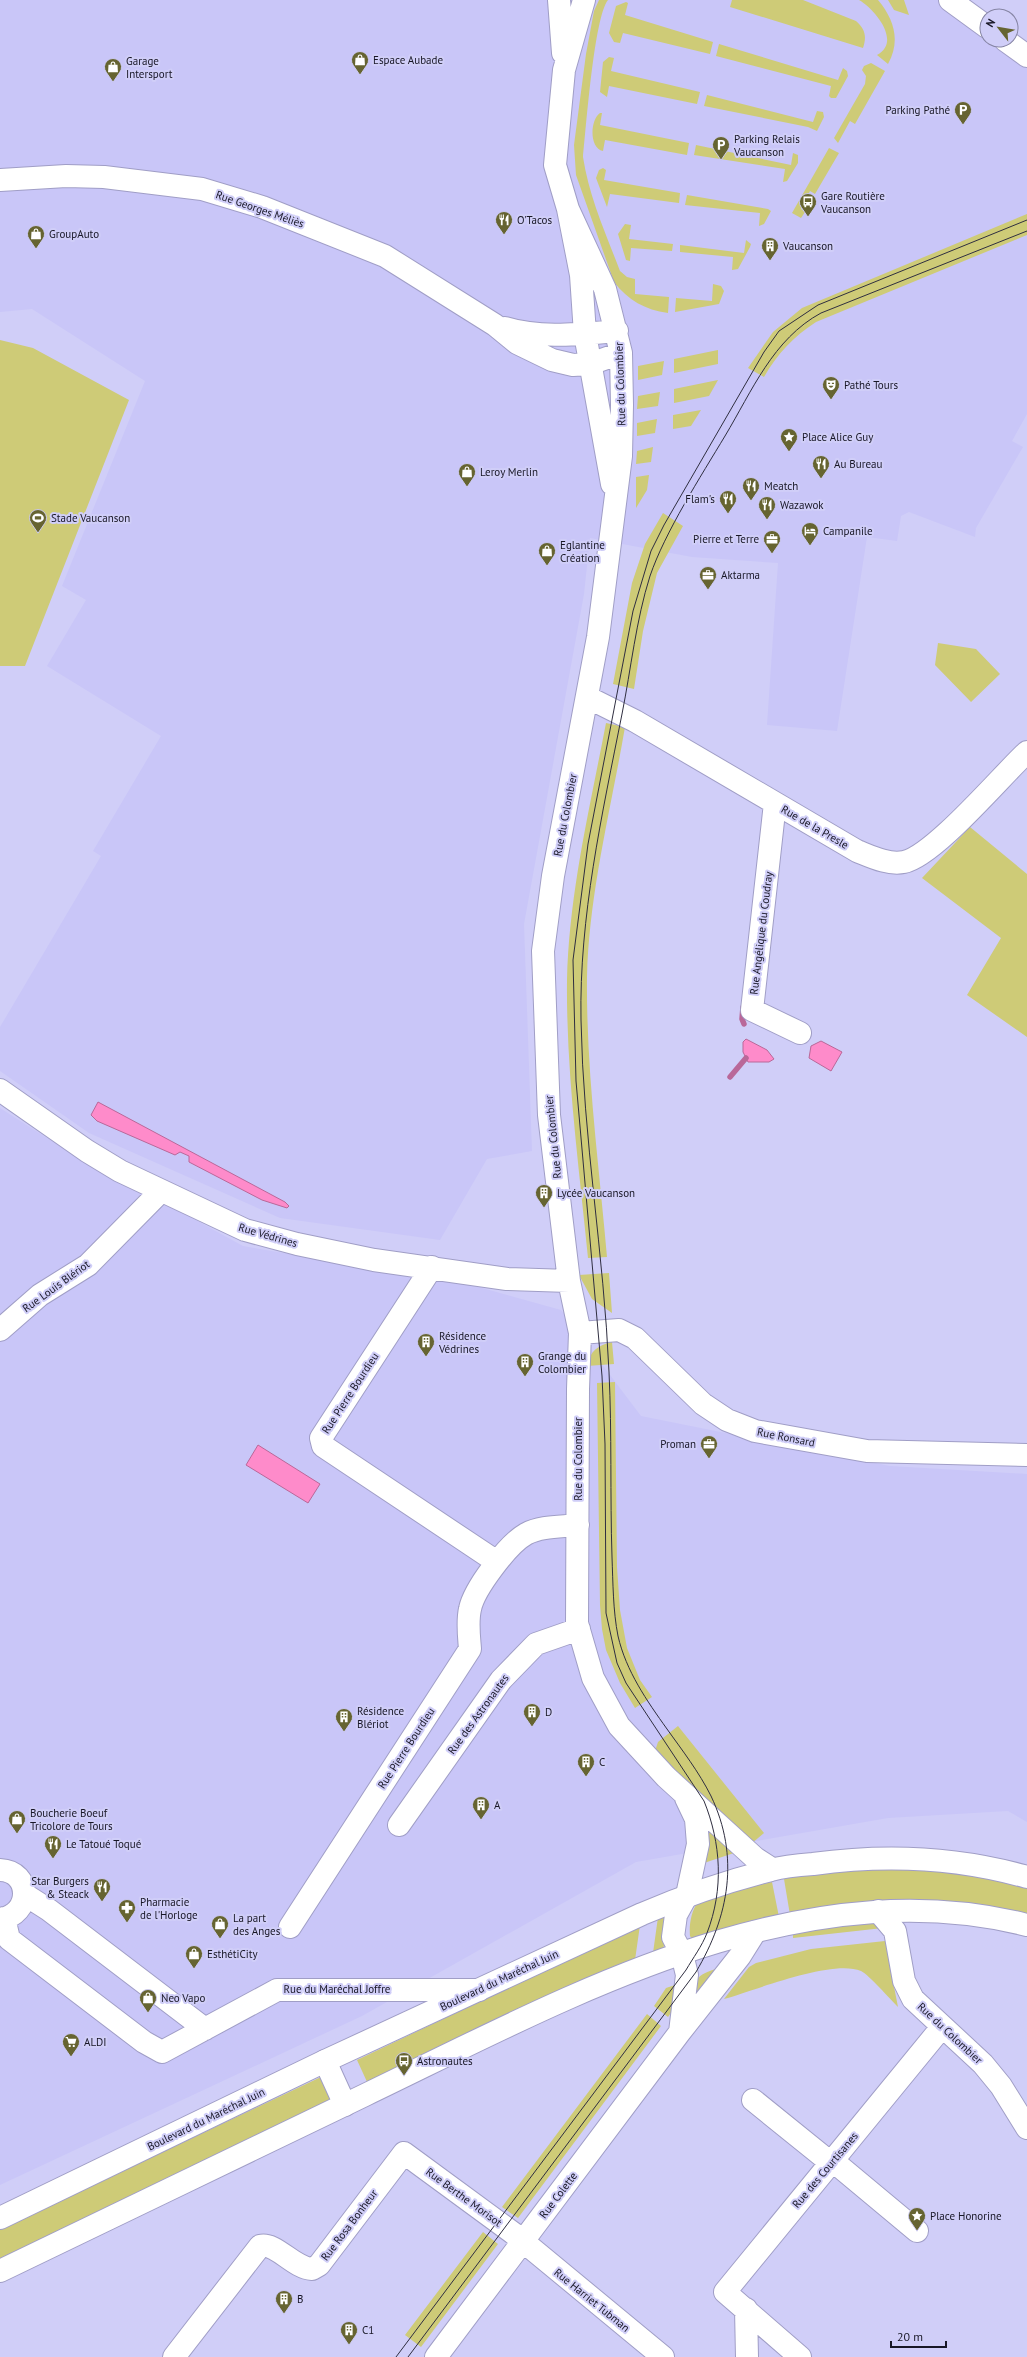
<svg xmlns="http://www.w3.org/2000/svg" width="1027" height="2357" viewBox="0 0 1027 2357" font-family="'PT Sans',sans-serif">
	<rect width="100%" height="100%" fill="#d0cef8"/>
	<!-- built -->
	<path fill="#c9c6f8" d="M 0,0 L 950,0 L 987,27 L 987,40 L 1005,40 L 1027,56 L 1027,414 L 1012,441 L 1023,447 L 976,528 L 975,537 L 909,512 L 901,516 L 897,541 L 867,537 L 837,731 L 767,725 L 778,563 L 692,557 L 590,538 L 584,594 L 524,924 L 532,1151 L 487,1159 L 440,1240 L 280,1218 L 89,1133 L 0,1071 L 0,1027 L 101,856 L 93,851 L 161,736 L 47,666 L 86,600 L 62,586 L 145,381 L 32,309 L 0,312 Z
		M 0,1108 L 50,1140 L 243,1246 L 471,1285 L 561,1310 L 641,1416 L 890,1466 L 1027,1474 L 1027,1822 L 1008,1811 L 888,1818 L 636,1862 L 362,2016 L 0,2185 Z"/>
	<!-- green -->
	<path fill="#cecb77" d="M 599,0 L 608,0 C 594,17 586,130 583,157 C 589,197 606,234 620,271 L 627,277 L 635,279 L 635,294 L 669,297 L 668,313 C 645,310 628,300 614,282 L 576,175 L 574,145 L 586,54 L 594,11 Z
		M 732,0 L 803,0 L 856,21 C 865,29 867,36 863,48 L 730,7 Z
		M 859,0 L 878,0 C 894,19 901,41 888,64 L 877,55 C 902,42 875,9 859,0 Z
		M 888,0 L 904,0 L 909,15 L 894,10 Z
		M 626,2 L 628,3 L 625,15 L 713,42 L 710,54 L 623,33 L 620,43 L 614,42 L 609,33 L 616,6 Z
		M 719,44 L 838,80 L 843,68 L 847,71 L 848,76 L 836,98 L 831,98 L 829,96 L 831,86 L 716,56 Z
		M 609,57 L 614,58 L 611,71 L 700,92 L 697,104 L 609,86 L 607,97 L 600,92 L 603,62 Z
		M 871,63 L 885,71 L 855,124 L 850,121 L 838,143 L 834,138 L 865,84 L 866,76 L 862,70 L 864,66 Z
		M 707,95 L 813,122 L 817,111 L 823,112 L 824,117 L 817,131 L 808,127 L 704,106 Z
		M 600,113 L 602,113 L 600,125 L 689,143 L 687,155 L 605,140 L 603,151 C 589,148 590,120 600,113 Z
		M 696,145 L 791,165 L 793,153 L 798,155 L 798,163 L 787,181 L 783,182 L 785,169 L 694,155 Z
		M 829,148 L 839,153 L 815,194 L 810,191 L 801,209 L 805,212 L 801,218 L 792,213 Z
		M 603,168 L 606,170 L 604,180 L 680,193 L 679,203 L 610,194 L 607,207 L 596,178 L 599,170 Z
		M 687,195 L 768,209 L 771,211 L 764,224 L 759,226 L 760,213 L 685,205 Z
		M 1027,214 L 1027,235 L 816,322 C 793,337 778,353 764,377 L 748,368 L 773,332 L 802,308 Z
		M 625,224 L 631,225 L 629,239 L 673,244 L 672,251 L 631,248 L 630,261 L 626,260 L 618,234 Z
		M 746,240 L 751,244 L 750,247 L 738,269 L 732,270 L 733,257 L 680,252 L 680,245 L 744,253 Z
		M 713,284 L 721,286 L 724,291 L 719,304 L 675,312 L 676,298 L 712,301 Z
		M 0,340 L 33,348 L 129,400 L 25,666 L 0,666 Z
		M 718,350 L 718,364 L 674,373 L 674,359 Z
		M 664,361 L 662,375 L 638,380 L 638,366 Z
		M 718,380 L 709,396 L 674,403 L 674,389 Z
		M 660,392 L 658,406 L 637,409 L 638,396 Z
		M 701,410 L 691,426 L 673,429 L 673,415 Z
		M 657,419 L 655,433 L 637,436 L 637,423 Z
		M 653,447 L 651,462 L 636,464 L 637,451 Z
		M 649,475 L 647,490 L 636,508 L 636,477 Z
		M 663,513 L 683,526 L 657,573 L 643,631 L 634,689 L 613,684 L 632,583 L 645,544 Z
		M 938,643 L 976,649 L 1000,674 L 971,702 L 935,665 Z
		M 606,723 L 625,727 C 611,809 589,893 587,977 C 586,1071 599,1164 607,1257 L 588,1258 C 579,1166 566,1073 567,980 C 569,893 590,807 606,723 Z
		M 970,827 L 1027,874 L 1027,1037 L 967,995 L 1001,938 L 922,878 Z
		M 609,1273 L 612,1313 L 592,1299 L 579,1275 Z
		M 612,1342 L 614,1364 L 587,1366 C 590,1351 598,1345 612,1342 Z
		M 615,1382 L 617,1567 L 620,1610 L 627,1648 L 640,1680 L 652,1697 L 635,1708 L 620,1683 L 606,1650 L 602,1629 L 600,1605 L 597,1383 Z
		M 678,1726 L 764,1833 L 751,1844 L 655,1751 L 658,1742 Z
		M 704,1816 L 737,1852 L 704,1863 Z
		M 893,1867 L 958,1872 L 1027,1888 L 1027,1916 C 975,1904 922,1897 869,1903 C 842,1906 816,1911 790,1915 L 784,1879 L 828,1868 Z
		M 772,1882 L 779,1917 L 693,1940 L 690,1936 C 689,1925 691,1911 698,1902 L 735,1890 Z
		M 670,1914 L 663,1950 L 653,1953 L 658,1917 Z
		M 876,1923 L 883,1928 L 793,1938 L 793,1933 L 844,1925 Z
		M 640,1925 L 635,1960 L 368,2084 L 357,2060 Z
		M 885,1941 L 898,2007 C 890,1999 869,1975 861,1971 C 832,1959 756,1990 724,1999 L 749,1967 L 756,1963 L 811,1949 Z
		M 727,1965 L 690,2002 C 695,1972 700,1975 727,1965 Z
		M 675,1985 L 673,2010 L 668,2017 L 654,2006 L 666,1988 Z
		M 647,2014 L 661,2026 L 518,2218 L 502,2207 Z
		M 323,2076 L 334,2100 L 0,2260 L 0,2229 Z
		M 483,2232 L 498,2244 L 421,2347 L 405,2335 Z"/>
	<!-- water -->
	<path fill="#fe8bca" stroke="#b96899" d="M 746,1039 L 767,1050 L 774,1059 L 769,1062 L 748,1062 L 743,1052 L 743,1042 Z
		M 821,1041 L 842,1052 L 831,1071 L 809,1058 L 811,1046 Z
		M 98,1102 L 285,1202 L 289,1206 L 287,1208 L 262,1200 L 189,1162 L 189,1156 L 180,1152 L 175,1155 L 97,1121 L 91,1115 Z
		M 258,1445 L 320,1484 L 308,1503 L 246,1465 Z"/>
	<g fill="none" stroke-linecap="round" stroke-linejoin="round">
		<!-- stream -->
		<path stroke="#b96899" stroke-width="5.5" d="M 743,1007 L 742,1019 L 744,1024
			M 730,1077 L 746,1058"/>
		<defs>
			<path id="minor" d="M 559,0 L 563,53
				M 584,0 L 564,70 L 555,165 L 568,209 L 581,275 L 585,334 L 612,484
				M 950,0 L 987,27
				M 1005,40 L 1027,56
				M 0,180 L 66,176 L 104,177 L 202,189 L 262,207 L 385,256 L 495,325 L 517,343 L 552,360 L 573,365 L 590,364 L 621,353
				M 568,209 L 605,289 L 621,353 L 622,405 L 621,456 L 598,637 L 553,876 L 543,951 L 549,1115 L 569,1281 L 580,1333 L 578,1389 L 577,1623 L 593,1678 L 619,1726 L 666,1777 L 755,1858 L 772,1869
				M 505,328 C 541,339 580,334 617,331
				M 587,697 L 635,721 L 857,851 C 872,857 888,865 904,862 C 934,856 1002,775 1027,752
				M 775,803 L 752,1010 L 800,1033
				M 0,1090 L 87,1151 L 120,1171 L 245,1230 L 297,1244 L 374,1260 L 507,1279 L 569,1281
				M 432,1267 L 321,1438 L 323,1446 L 497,1562
				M 0,1330 L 40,1295 L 88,1265 L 161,1191
				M 580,1333 L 619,1330 L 635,1338 L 703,1404 L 727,1420 L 755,1431 L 867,1451 L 1027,1455
				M 399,1825 L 501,1680 L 536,1644 L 579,1629
				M 0,1870 C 32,1871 32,1915 0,1919
				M 24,1894 L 49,1910 L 205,2029
				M 878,1911 L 895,1931 L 904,1981 L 913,1999 L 983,2064 L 1001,2086 L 1027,2128
				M 4,1918 L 9,1939 L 144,2042 L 162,2052 L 277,1990 L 479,1990
				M 290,1927 L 470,1649 C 469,1636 467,1622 470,1609 C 474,1589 508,1544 526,1534 C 541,1526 561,1527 578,1525
				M 680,2032 L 687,1975 L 682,1954 L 673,1937 L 676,1915 L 687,1895 L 698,1844 L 696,1819 L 686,1798
				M 325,2061 L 345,2105
				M 753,2100 L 831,2163
				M 833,2161 L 917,2231
				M 746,2309 L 747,2357
				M 174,2357 L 260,2246 C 276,2242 293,2268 312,2269 L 319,2265 L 404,2153 L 513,2233 L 663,2357
				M 436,2357 L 680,2032 L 740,1956 L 755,1932
				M 800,2357 L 725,2292 L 942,2027"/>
			<path id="major" d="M 0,2218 L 325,2061 L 642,1914 C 684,1896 727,1881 771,1870 C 785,1866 799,1865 813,1864 C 885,1854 957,1857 1027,1877
				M 0,2271 C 122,2212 243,2154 365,2095 C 565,1999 797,1867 1027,1925"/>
		</defs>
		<!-- minor casing -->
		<use href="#minor" stroke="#a09ec6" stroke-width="24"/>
		<!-- major casing -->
		<use href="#major" stroke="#a09ec6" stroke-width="24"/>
		<!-- minor -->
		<use href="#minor" stroke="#fff" stroke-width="22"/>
		<!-- major -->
		<use href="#major" stroke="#fff" stroke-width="22"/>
		<!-- tram -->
		<path stroke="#2f2e40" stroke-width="1" d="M 396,2357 L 686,1970 C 693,1958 702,1946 707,1933 C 724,1889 721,1843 704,1801 L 626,1683 L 617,1663 L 606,1613 L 605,1444 L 602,1376 L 576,1081 L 573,960 L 588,844 L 633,611 L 651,551 L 664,525 L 764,352 L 779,331 L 818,305 L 1027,220
			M 408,2357 L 696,1972 C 729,1916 740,1857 711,1796 C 699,1772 682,1750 667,1729 C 647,1701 626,1671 618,1636 C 613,1611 613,1583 612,1557 C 610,1495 612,1434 609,1372 C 604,1254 583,1138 581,1020 C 579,917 602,815 622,714 C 631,669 636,620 650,576 C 665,532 701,476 725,436 C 752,391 773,339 821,313 L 1027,231"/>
	</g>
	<!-- icons -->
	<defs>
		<symbol id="shop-pin" viewBox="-11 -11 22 30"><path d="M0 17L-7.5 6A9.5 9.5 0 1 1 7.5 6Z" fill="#666431" stroke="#d0cef8"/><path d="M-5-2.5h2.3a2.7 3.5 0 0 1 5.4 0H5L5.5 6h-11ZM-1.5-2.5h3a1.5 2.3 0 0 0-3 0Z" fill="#fff"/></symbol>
		<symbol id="parking-pin" viewBox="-11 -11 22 30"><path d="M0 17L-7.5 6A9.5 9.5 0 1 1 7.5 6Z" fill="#666431" stroke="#d0cef8"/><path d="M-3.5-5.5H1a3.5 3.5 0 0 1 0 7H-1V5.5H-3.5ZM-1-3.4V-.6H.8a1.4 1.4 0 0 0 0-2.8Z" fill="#fff"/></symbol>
		<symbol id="bus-pin" viewBox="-11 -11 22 30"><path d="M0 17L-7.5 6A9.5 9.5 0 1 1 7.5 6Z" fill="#666431" stroke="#d0cef8"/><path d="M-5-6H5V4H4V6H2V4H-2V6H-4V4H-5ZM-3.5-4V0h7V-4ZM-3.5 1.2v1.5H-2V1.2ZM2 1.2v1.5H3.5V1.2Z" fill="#fff"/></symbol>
		<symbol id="restaurant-pin" viewBox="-11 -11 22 30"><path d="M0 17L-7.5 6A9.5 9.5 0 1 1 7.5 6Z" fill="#666431" stroke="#d0cef8"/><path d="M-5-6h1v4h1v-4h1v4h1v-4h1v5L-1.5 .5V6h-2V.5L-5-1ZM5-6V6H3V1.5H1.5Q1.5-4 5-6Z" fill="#fff"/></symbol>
		<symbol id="building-pin" viewBox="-11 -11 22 30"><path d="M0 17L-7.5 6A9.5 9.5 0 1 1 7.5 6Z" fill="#666431" stroke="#d0cef8"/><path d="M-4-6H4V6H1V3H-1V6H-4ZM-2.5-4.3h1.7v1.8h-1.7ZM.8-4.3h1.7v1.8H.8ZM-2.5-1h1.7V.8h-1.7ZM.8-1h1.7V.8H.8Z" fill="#fff"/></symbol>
		<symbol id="theatre-pin" viewBox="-11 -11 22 30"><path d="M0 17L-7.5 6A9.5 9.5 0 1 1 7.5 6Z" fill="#666431" stroke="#d0cef8"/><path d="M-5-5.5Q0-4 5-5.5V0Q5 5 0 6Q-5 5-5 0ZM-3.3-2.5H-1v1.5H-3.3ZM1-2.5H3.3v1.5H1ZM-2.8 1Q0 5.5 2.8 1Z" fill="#fff"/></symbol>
		<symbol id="sight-pin" viewBox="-11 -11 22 30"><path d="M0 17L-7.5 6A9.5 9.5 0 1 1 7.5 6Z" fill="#666431" stroke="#d0cef8"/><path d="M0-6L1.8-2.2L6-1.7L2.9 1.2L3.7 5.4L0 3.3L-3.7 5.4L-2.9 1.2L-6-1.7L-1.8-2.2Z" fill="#fff"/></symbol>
		<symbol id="stadium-pin" viewBox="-11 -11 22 30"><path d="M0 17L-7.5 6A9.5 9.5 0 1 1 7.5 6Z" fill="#666431" stroke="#d0cef8"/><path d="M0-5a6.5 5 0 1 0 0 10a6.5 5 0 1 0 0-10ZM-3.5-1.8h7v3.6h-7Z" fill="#fff"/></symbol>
		<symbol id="hotel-pin" viewBox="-11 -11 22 30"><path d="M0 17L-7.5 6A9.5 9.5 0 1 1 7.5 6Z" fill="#666431" stroke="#d0cef8"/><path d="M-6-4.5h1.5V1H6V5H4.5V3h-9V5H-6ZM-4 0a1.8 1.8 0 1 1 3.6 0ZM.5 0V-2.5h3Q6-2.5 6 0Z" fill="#fff"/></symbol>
		<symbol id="office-pin" viewBox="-11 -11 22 30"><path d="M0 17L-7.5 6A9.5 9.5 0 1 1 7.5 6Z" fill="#666431" stroke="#d0cef8"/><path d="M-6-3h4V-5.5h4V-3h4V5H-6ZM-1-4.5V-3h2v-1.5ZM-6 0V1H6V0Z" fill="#fff"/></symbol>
		<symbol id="pharmacy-pin" viewBox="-11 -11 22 30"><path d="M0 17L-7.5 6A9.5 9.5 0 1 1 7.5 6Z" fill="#666431" stroke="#d0cef8"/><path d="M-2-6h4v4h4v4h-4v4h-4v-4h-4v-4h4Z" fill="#fff"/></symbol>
		<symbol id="supermarket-pin" viewBox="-11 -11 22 30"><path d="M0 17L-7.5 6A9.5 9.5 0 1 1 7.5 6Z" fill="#666431" stroke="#d0cef8"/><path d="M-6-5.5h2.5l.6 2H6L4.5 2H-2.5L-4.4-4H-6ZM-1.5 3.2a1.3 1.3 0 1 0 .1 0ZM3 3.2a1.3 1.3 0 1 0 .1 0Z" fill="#fff"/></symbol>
	</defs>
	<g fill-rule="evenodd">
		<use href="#shop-pin" x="350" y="50" width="20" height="27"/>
		<use href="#shop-pin" x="103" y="57" width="20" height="27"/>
		<use href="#parking-pin" x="953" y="100" width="20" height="27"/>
		<use href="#parking-pin" x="711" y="135" width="20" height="27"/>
		<use href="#bus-pin" x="798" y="192" width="20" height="27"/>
		<use href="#restaurant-pin" x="494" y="210" width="20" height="27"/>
		<use href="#shop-pin" x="26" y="224" width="20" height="27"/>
		<use href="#building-pin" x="760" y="236" width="20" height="27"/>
		<use href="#theatre-pin" x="821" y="375" width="20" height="27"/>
		<use href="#sight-pin" x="779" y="427" width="20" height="27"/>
		<use href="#restaurant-pin" x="811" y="454" width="20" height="27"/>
		<use href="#shop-pin" x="457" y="462" width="20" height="27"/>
		<use href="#restaurant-pin" x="741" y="476" width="20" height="27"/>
		<use href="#restaurant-pin" x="718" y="489" width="20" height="27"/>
		<use href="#restaurant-pin" x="757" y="495" width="20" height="27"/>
		<use href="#stadium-pin" x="28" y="508" width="20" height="27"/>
		<use href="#hotel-pin" x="800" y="521" width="20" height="27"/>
		<use href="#office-pin" x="762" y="529" width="20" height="27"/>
		<use href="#shop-pin" x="537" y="541" width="20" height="27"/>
		<use href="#office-pin" x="698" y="565" width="20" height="27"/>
		<use href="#building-pin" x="534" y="1183" width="20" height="27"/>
		<use href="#building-pin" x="416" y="1332" width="20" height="27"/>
		<use href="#building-pin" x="515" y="1352" width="20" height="27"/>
		<use href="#office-pin" x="699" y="1434" width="20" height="27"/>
		<use href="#building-pin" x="522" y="1702" width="20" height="27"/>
		<use href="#building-pin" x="334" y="1707" width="20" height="27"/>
		<use href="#building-pin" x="576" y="1752" width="20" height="27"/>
		<use href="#building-pin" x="471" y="1795" width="20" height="27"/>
		<use href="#shop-pin" x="7" y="1809" width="20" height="27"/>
		<use href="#restaurant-pin" x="43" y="1834" width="20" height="27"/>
		<use href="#restaurant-pin" x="92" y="1877" width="20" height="27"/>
		<use href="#pharmacy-pin" x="117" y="1898" width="20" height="27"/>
		<use href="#shop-pin" x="210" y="1914" width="20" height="27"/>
		<use href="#shop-pin" x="184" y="1944" width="20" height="27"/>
		<use href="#shop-pin" x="138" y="1988" width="20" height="27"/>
		<use href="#supermarket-pin" x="61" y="2032" width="20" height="27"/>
		<use href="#bus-pin" x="394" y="2051" width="20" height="27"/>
		<use href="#sight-pin" x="907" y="2206" width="20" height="27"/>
		<use href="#building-pin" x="274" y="2289" width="20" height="27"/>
		<use href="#building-pin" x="339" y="2320" width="20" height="27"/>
	</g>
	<g text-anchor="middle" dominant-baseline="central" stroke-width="4" stroke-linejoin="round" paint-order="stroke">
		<!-- poi labels -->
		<g font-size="11" fill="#181726" stroke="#d0cef8" text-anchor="start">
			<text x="373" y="60">Espace Aubade</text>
			<text x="126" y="61">Garage<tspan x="126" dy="13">Intersport</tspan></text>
			<text x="950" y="110" text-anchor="end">Parking Pathé</text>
			<text x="734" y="139">Parking Relais<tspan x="734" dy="13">Vaucanson</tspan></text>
			<text x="821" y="196">Gare Routière<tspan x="821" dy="13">Vaucanson</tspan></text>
			<text x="517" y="220">O'Tacos</text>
			<text x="49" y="234">GroupAuto</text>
			<text x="783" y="246">Vaucanson</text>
			<text x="844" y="385">Pathé Tours</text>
			<text x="802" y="437">Place Alice Guy</text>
			<text x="834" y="464">Au Bureau</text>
			<text x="480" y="472">Leroy Merlin</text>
			<text x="764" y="486">Meatch</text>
			<text x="715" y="499" text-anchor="end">Flam's</text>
			<text x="780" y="505">Wazawok</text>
			<text x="51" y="518">Stade Vaucanson</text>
			<text x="823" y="531">Campanile</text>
			<text x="759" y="539" text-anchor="end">Pierre et Terre</text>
			<text x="560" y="545">Eglantine<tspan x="560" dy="13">Création</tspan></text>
			<text x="721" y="575">Aktarma</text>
			<text x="557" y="1193">Lycée Vaucanson</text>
			<text x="439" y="1336">Résidence<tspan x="439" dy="13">Védrines</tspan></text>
			<text x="538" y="1356">Grange du<tspan x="538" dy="13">Colombier</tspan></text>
			<text x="696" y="1444" text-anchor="end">Proman</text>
			<text x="357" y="1711">Résidence<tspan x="357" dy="13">Blériot</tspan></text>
			<text x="545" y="1712">D</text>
			<text x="599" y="1762">C</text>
			<text x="494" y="1805">A</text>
			<text x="30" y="1813">Boucherie Boeuf<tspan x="30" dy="13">Tricolore de Tours</tspan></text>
			<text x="66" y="1844">Le Tatoué Toqué</text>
			<text x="89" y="1881" text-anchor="end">Star Burgers<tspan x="89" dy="13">&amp; Steack</tspan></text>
			<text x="140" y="1902">Pharmacie<tspan x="140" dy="13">de l'Horloge</tspan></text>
			<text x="233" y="1918">La part<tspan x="233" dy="13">des Anges</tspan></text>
			<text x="207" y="1954">EsthétiCity</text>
			<text x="161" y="1998">Neo Vapo</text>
			<text x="84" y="2042">ALDI</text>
			<text x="417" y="2061">Astronautes</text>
			<text x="930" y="2216">Place Honorine</text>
			<text x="297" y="2299">B</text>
			<text x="362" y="2330">C1</text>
		</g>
		<!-- street labels -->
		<g font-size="11" fill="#181726" stroke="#d0cef8">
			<text transform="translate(260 209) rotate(19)">Rue Georges Méliès</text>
			<text transform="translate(620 384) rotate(-92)">Rue du Colombier</text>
			<text transform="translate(565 815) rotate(-79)">Rue du Colombier</text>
			<text transform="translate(815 827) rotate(30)">Rue de la Presle</text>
			<text transform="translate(761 933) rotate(-83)">Rue Angélique du Coudray</text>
			<text transform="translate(553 1137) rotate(-96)">Rue du Colombier</text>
			<text transform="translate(268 1235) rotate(16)">Rue Védrines</text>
			<text transform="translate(56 1286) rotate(-36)">Rue Louis Blériot</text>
			<text transform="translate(350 1393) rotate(-57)">Rue Pierre Bourdieu</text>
			<text transform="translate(786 1437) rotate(11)">Rue Ronsard</text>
			<text transform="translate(578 1459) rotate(-90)">Rue du Colombier</text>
			<text transform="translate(478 1714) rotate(-54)">Rue des Astronautes</text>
			<text transform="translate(406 1748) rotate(-57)">Rue Pierre Bourdieu</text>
			<text transform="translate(499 1980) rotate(-25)">Boulevard du Maréchal Juin</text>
			<text x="337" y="1989">Rue du Maréchal Joffre</text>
			<text transform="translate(950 2033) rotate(43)">Rue du Colombier</text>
			<text transform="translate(206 2119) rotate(-26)">Boulevard du Maréchal Juin</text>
			<text transform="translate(825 2170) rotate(-50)">Rue des Courtisanes</text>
			<text transform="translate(558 2195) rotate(-53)">Rue Colette</text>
			<text transform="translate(464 2197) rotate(36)">Rue Berthe Morisot</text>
			<text transform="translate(349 2225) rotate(-53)">Rue Rosa Bonheur</text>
			<text transform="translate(592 2300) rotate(39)">Rue Harriet Tubman</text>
		</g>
	</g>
	<!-- north arrow -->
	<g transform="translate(999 28) rotate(301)"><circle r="19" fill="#d0cef8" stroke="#8685a4"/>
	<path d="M0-3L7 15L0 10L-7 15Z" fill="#666431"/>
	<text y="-6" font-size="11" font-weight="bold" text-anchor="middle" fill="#181726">N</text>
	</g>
	<!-- scale -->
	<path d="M891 2341v6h55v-6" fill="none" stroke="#181726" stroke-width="2"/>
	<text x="897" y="2341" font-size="12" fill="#181726" stroke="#d0cef8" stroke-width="3" paint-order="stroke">20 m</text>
</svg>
